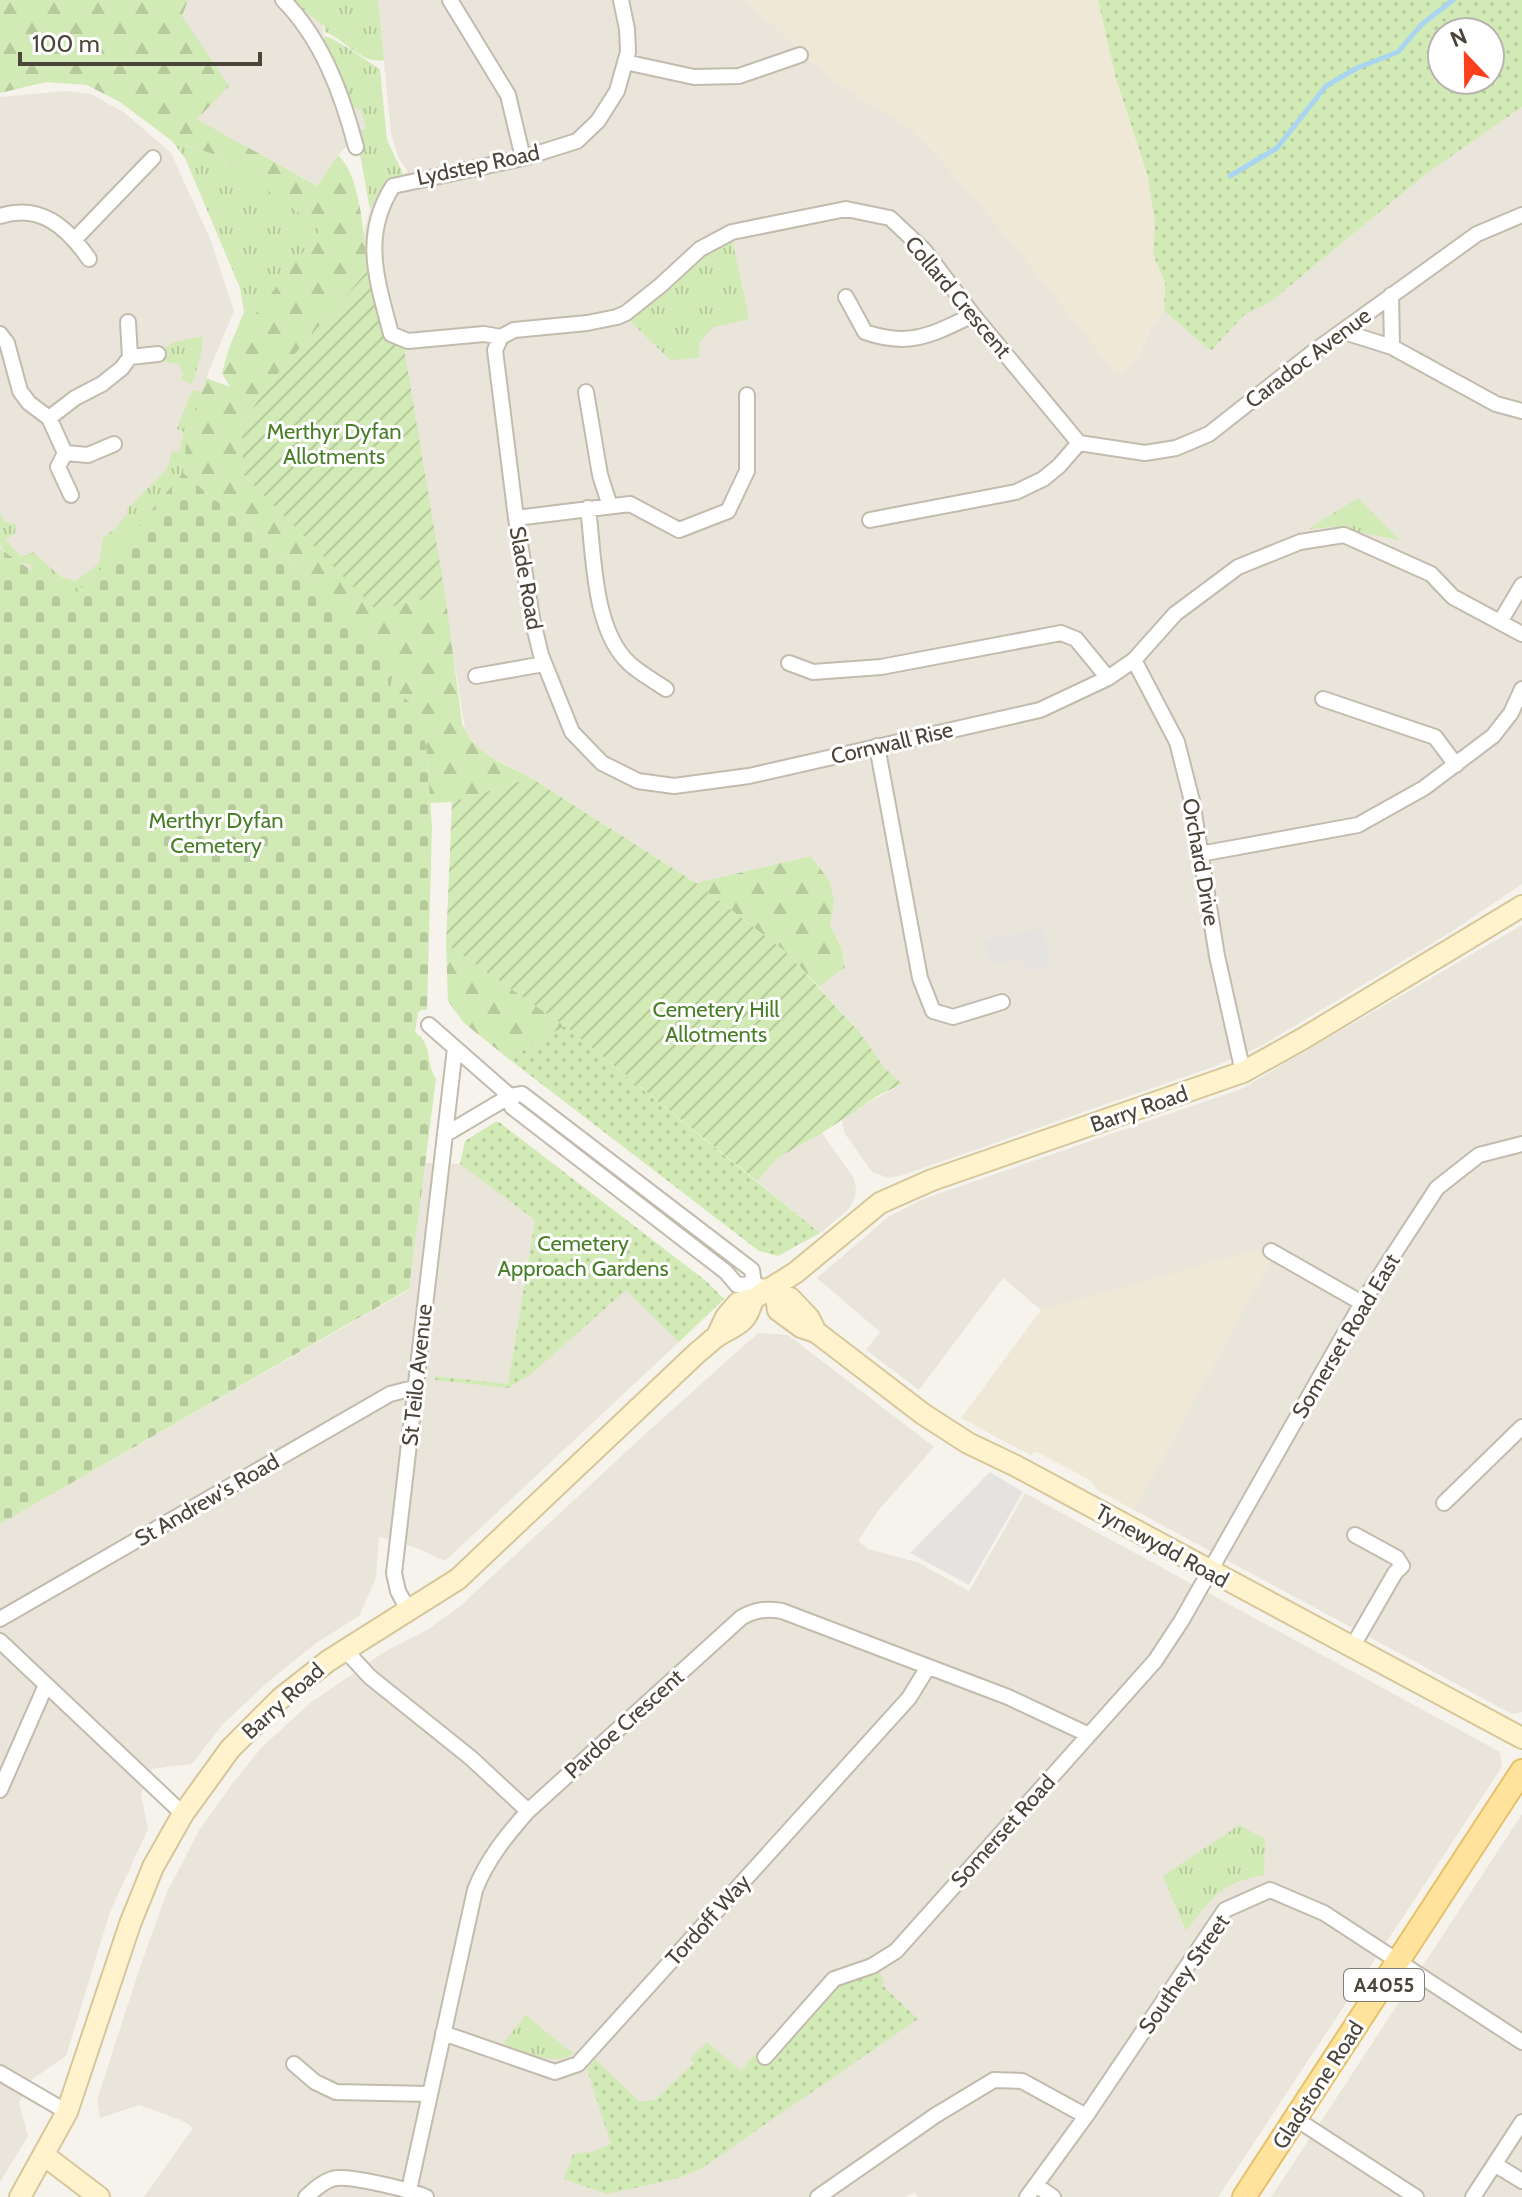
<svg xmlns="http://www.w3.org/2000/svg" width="1522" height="2197" viewBox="0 0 1522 2197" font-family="Cabin,sans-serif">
	<defs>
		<pattern id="grass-tufts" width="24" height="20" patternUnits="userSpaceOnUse" patternTransform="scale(2)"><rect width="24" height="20" fill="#d2eab5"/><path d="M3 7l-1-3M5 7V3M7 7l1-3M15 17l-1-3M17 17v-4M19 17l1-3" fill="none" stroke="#b6ca9c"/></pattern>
		<pattern id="forest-firs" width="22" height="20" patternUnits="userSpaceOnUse" patternTransform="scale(2)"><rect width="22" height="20" fill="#d2eab5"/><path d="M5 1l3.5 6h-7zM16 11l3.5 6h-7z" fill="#b6ca9c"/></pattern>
		<pattern id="cemetery-stones" width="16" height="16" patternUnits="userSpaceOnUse" patternTransform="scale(2)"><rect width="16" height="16" fill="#d2eab5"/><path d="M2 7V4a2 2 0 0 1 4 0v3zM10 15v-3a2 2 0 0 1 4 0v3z" fill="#b6ca9c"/></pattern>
		<pattern id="park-dots" width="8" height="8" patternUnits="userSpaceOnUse" patternTransform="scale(2)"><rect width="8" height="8" fill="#d2eab5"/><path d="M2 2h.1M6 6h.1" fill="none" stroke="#b6ca9c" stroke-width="1.8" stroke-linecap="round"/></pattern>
		<pattern id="garden-furrows" width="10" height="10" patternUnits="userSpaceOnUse" patternTransform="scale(2)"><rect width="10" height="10" fill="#d2eab5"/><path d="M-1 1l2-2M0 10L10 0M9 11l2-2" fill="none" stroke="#b6ca9c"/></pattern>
	</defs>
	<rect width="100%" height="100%" fill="#f6f3ec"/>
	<!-- residential -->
	<path fill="#eae5da" d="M 188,0 L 295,0 L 302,9 L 323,25 L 324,45 L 360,109 L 366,128 L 338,155 L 317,186 L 197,119 L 182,16 Z
		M 378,0 L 747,0 L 834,82 L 905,124 L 934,151 L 1010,240 L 1136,360 L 1153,324 L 1164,311 L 1211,351 L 1244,315 L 1269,303 L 1426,174 L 1522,107 L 1522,884 L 1448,934 L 1261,1046 L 1213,1067 L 900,1176 L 889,1178 L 872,1172 L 845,1134 L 841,1118 L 902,1084 L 884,1067 L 860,1033 L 819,987 L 845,967 L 841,947 L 830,925 L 834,903 L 811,856 L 696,883 L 531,778 L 484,753 L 466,735 L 404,349 L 390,343 L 381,327 L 363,237 L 370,210 L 381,190 L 392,179 L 408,172 L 399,159 L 391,134 Z
		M 66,91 L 91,94 L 125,113 L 171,153 L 211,241 L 234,311 L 206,378 L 186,445 L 183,473 L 77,592 L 57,588 L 0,549 L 0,97 Z
		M 1522,925 L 1522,1712 L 1512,1714 L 1134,1510 L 1271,1259 L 1041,1310 L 1003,1278 L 919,1390 L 866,1350 L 880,1332 L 817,1278 L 888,1217 L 923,1199 L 1241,1089 Z
		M 822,1133 L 853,1177 L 856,1187 L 855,1197 L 849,1209 L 820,1233 L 757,1181 L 779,1157 Z
		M 425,1163 L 462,1164 L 535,1220 L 508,1385 L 436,1376 L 509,1388 L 626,1289 L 679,1342 L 445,1561 L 416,1548 L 379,1537 L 376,1578 L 359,1616 L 316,1643 L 269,1681 L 223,1724 L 192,1764 L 151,1769 L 141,1794 L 148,1829 L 110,1912 L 66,2056 L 31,2080 L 19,2103 L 28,2136 L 0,2182 L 0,1524 L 409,1290 Z
		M 758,1333 L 788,1335 L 934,1447 L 877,1512 L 858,1541 L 868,1549 L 917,1562 L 969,1591 L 1025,1493 L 1500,1752 L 1502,1767 L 1218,2197 L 918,2197 L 915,2192 L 905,2197 L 144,2197 L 193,2128 L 183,2121 L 139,2105 L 100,2118 L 97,2100 L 139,1970 L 167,1892 L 200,1829 L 233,1783 L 261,1748 L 309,1704 L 384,1652 L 427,1630 L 458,1608 L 643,1436 Z
		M 1522,1814 L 1522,2197 L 1271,2197 L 1318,2126 Z"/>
	<!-- education -->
	<path fill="#efe8d6" d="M 747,0 L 1098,0 L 1116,79 L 1148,177 L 1155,225 L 1153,254 L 1165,283 L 1164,311 L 1153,324 L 1136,360 L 1117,375 L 1010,240 L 934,151 L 905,124 L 834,82 Z
		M 1256,1250 L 1271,1259 L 1134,1510 L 1097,1490 L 1090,1480 L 1039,1453 L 1034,1452 L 1032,1456 L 961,1418 L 1041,1310 Z"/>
	<!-- grass -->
	<path fill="url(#grass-tufts)" d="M 295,0 L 378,0 L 384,60 C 361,65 344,38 325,32 L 324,26 L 302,9 Z
		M 324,36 C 334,37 368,62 380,69 L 387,140 L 403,174 C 385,181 379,194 370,210 L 358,143 L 359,132 L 366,128 L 360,109 L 350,107 L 324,45 Z
		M 172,141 L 220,156 L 322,229 L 229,348 L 244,312 L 240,288 L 185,158 Z
		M 732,238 L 749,319 L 714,327 L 699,343 L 699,358 L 670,360 L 627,318 L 703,258 Z
		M 203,336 L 200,359 L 192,384 L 181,380 L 183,375 L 179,364 L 159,361 L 163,357 L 162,350 L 175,342 Z
		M 192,390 L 202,392 L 186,445 L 196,483 L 79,599 L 37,579 L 29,564 L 11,562 L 0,544 L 0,513 L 4,521 L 16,525 L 15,533 L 6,540 L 21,557 L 33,552 L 61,577 L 76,581 L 99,563 L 103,538 L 116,528 L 128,512 L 126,510 L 167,469 L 172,451 L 179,452 L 184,432 L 177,429 Z
		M 1358,498 L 1400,540 L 1333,527 L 1308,529 Z
		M 1239,1825 L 1265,1839 L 1264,1875 C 1220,1883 1212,1897 1186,1931 L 1163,1876 Z
		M 526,2015 L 568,2050 L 575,2052 C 556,2069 527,2051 505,2045 L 504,2042 Z"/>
	<!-- forest -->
	<path fill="url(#forest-firs)" d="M 0,0 L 188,0 L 182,16 L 229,86 L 197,119 L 317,186 L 338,155 C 362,178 363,236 368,270 L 268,385 L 241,426 L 244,475 L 376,609 L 445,594 L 462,723 C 472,753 505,764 531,778 L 452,802 L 430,803 L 426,745 L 390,688 L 313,581 L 183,473 L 186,445 L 206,378 L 230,387 L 222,373 L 229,348 L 321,229 L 220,156 L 172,141 L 120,102 L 87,85 L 46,82 L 0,93 Z
		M 811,856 L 830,882 L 834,903 L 830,925 L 841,947 L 845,967 L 819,987 L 786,952 L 696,883 Z
		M 446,944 L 565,1026 L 509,1059 L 464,1023 L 448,1001 Z"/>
	<!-- cemetery -->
	<path fill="url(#cemetery-stones)" d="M 183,473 L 313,581 L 393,673 L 390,688 L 411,703 L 426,745 L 432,826 L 427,1010 L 421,1010 L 418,1013 L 415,1032 C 434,1046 424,1060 436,1079 L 409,1289 L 0,1524 L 0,549 L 57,588 L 77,592 L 107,563 Z"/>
	<!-- park -->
	<path fill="url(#park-dots)" fill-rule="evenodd" d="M 1098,0 L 1522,0 L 1522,107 L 1426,174 L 1269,303 L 1244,315 L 1211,351 L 1164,311 L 1165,283 L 1153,254 L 1155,224 L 1148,177 L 1116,79 ZM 1442,32 L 1490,32 L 1490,80 L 1442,80 Z
		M 565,1026 L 820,1233 L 778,1256 L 759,1251 L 509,1059 Z
		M 495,1122 L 499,1122 L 706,1281 L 724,1299 L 679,1342 L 626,1290 L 530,1375 L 508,1388 L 435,1380 L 435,1376 L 508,1384 L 535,1220 L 460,1164 L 465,1141 Z
		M 878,1969 L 884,1982 L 882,1985 L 918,2019 L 702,2168 L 679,2178 L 607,2194 L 564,2179 L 573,2154 L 592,2152 L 611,2144 L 587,2069 L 595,2059 L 640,2102 L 655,2100 L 694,2063 L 690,2059 L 707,2042 L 741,2071 L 754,2055 L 765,2064 L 823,1996 L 842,1981 Z"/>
	<!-- garden -->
	<path fill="url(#garden-furrows)" d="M 368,270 L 381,327 L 390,343 L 404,348 L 445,594 L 376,610 L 244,475 L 241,426 L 268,385 Z
		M 531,778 L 696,883 L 786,952 L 860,1033 L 884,1067 L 902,1084 L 879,1095 L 822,1133 L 779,1157 L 757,1181 L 565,1026 L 446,944 L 452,802 Z"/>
	<!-- parking -->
	<path fill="#e5e3e0" d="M 1043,928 L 1050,966 L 1025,971 L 1022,959 L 990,965 L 985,940 Z
		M 990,1472 L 1023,1492 L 969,1585 L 910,1553 Z"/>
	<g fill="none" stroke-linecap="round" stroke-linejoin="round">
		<!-- stream -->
		<path stroke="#a9d4f2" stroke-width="5" d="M 1230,176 L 1277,148 L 1326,86 L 1357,68 L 1398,52 L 1421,25 L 1453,0"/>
		<defs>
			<path id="street" d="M 283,0 C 322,39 342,94 356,147
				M 450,0 L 508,95 L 523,158
				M 621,0 L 627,29 L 628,52 L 617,91 L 598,121 L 577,141 L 523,158 L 393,186 C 361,236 377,280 391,334 L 408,341 L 484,334 L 501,337 L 514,330 L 587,323 L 617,317 L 626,313 L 661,285 L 700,249 L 732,232 L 846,209 L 890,218 L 924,250 L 973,315 L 1079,443
				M 625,62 L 694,77 L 739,76 L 800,55
				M 0,216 C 40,203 67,227 89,259
				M 75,239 L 153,158
				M 1391,295 L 1392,347
				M 846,297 L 865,332 C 910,348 933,334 973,315
				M 1344,332 L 1392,347 L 1496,404 L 1522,411
				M 0,334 L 7,343 L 20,391 L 29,403 L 49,418 L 65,453 L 58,467 L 71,495
				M 501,337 L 495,350 L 516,518 L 532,618 L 541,655 L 572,732 L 602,763 L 638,781 L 674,786 L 749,776 L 1040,710 L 1108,678 L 1134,660 L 1175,614 L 1238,567 L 1300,542 L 1344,535 L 1431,574 L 1453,597 L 1522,634
				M 130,357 L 158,354
				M 586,392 L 600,475 L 610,506
				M 49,418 L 75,398 L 102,384 L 122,368 L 130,357 L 128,322
				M 1079,443 L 1145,453 L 1176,448 L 1209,434 L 1312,353 L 1477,234 L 1522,215
				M 65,453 L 88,455 L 114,444
				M 588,508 C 594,555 593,631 630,664 C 640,673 654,681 666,689
				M 516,518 L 630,504 L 679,530 L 728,511 L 747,471 L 747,395
				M 870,520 L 1016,492 L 1043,479 L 1059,466 L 1079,443
				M 1500,622 L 1522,585
				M 1134,660 L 1177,742 L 1192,801 L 1217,956 L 1243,1072
				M 789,663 L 813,672 L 881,667 L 1061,633 L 1076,639 L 1108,678
				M 476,676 L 544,664
				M 1323,699 L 1435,737 L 1456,765
				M 877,746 L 920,978 L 933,1011 L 953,1017 L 1002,1002
				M 1200,854 L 1358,825 L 1424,788 L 1493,736 L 1511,713 L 1522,689
				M 429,1025 L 510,1096 L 512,1107 L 726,1272 L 737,1285 L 754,1284 L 767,1289
				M 446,1134 L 510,1096 L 522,1094 L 752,1270 L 754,1284
				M 1271,1251 L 1362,1303
				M 1444,1503 L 1522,1427
				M 409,1612 L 398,1591 L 394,1573 L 455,1048
				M 0,1619 L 390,1394 L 417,1387
				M 0,1641 L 183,1814
				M 1351,1649 L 1395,1573 L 1402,1566 L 1397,1558 L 1355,1535
				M 345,1650 L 370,1677 L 471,1758 L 528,1811
				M 0,1790 L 46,1685
				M 443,2033 L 555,2072 L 578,2064 L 909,1698 L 928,1667
				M 765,2057 L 834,1979 L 872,1966 L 896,1951 L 1155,1661 L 1182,1620 L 1362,1303 L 1437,1188 L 1479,1155 L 1522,1144
				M 294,2064 L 315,2082 L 336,2092 L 430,2094
				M 0,2073 L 67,2112
				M 1296,2119 L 1416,2197
				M 1496,2165 L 1522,2181
				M 1036,2185 L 1053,2197
				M 409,2190 L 475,1890 C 487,1859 507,1835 528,1811 L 742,1617 C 756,1610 766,1608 782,1611 L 1008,1697 L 1089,1735
				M 306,2197 C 314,2190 322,2182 332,2179 C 346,2174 411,2190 426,2197
				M 818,2197 L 936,2115 L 994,2080 L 1022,2081 L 1086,2116
				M 1027,2197 L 1086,2116 L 1225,1910 L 1270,1890 L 1324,1913 L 1522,2042
				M 1473,2197 L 1522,2122"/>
			<path id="secondary" d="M 767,1289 L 776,1298 L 778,1310 L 801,1327 L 816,1332 L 923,1414 L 968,1443 L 1016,1466 L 1522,1738
				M 776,1298 L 790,1298 L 809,1318 L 814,1328
				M 717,1336 L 726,1317 L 738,1303 L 753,1299 L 795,1273 L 880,1203 L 932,1180 L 1243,1072 L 1304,1038 L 1522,906
				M 45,2156 L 99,2197
				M 20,2197 L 67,2112 L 130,1924 L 153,1867 L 183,1814 L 230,1749 L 281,1698 L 328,1661 L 458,1579 L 698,1352 C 705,1347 711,1340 719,1335 C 739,1323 746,1324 753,1299"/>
			<path id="primary" d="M 1244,2197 L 1522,1771"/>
		</defs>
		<!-- street casing -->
		<use href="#street" stroke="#c2bbae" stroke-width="18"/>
		<!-- secondary casing -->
		<use href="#secondary" stroke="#d6c79b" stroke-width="24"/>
		<!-- primary casing -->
		<use href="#primary" stroke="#e6c16a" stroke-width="26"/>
		<!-- street -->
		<use href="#street" stroke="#fff" stroke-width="14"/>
		<!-- secondary -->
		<use href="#secondary" stroke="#fff3cd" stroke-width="20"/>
		<!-- primary -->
		<use href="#primary" stroke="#ffe39c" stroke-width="22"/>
	</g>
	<g text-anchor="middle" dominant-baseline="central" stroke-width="6" stroke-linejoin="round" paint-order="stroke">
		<!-- shield labels -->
		<rect fill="#fff" stroke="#817c74" stroke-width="2" x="1344" y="1969" width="80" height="32" rx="6"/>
		<g font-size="20" font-weight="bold" fill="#4b4439">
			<text x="1384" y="1985">A4055</text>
		</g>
		<!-- street labels -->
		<g font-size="22" fill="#4b4439" stroke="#fff">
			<text transform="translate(478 165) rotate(-12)">Lydstep Road</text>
			<text transform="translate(958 297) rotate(50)">Collard Crescent</text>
			<text transform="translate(1308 358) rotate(-37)">Caradoc Avenue</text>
			<text transform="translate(526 578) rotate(80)">Slade Road</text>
			<text transform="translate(892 743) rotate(-13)">Cornwall Rise</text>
			<text transform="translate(1201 862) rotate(80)">Orchard Drive</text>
			<text transform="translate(1139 1109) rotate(-19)">Barry Road</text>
			<text transform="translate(1346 1336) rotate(-59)">Somerset Road East</text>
			<text transform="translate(417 1375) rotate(-84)">St Teilo Avenue</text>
			<text transform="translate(207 1500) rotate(-30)">St Andrew's Road</text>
			<text transform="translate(1162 1546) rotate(29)">Tynewydd Road</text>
			<text transform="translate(283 1701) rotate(-42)">Barry Road</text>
			<text transform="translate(624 1724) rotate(-42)">Pardoe Crescent</text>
			<text transform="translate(1003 1831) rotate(-48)">Somerset Road</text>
			<text transform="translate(708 1920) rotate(-48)">Tordoff Way</text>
			<text transform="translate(1184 1974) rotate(-55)">Southey Street</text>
			<text transform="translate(1318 2085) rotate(-57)">Gladstone Road</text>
		</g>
		<!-- park labels -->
		<g font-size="22" fill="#4a7f2a" stroke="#fff">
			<text x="334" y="431">Merthyr Dyfan<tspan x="334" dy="25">Allotments</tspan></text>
			<text x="216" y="820">Merthyr Dyfan<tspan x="216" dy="25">Cemetery</tspan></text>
			<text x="716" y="1009">Cemetery Hill<tspan x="716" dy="25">Allotments</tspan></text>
			<text x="583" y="1243">Cemetery<tspan x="583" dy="25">Approach Gardens</tspan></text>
		</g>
	</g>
	<!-- north arrow -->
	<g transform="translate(1466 56) rotate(338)"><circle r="38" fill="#ffffff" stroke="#b7b4b0" stroke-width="2"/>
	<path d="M0-6L14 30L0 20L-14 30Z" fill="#fc3f1d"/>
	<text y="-12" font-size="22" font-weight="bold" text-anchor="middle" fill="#4b4439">N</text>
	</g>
	<!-- scale -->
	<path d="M20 52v12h240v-12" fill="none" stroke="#4b4439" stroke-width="4"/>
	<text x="32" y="52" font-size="24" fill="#4b4439" stroke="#ffffff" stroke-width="6" paint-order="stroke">100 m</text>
</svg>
